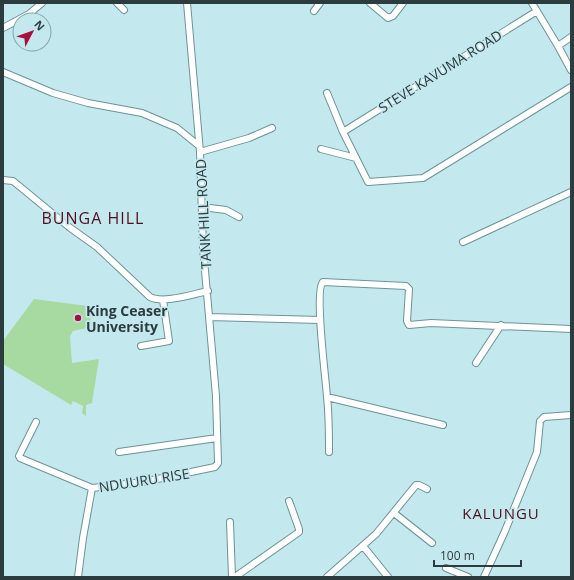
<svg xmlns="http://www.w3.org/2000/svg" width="574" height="580" viewBox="0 0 574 580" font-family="'Open Sans',sans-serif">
	<rect width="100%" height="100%" fill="#c3e9ef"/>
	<!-- green -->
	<path fill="#a7daa1" d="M 34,299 L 88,306 L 92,327 L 73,331 L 70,336 L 72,363 L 99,359 L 92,403 L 86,405 L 86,416 L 82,413 L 83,406 L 73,401 L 71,405 L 3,364 L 3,341 Z"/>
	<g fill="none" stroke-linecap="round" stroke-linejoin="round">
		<defs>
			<path id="minor" d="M 117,3 L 124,10
				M 370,3 L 388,18 L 393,16 L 403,3
				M 532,3 L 558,46 L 571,70
				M 314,11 L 320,3
				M 3,28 L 29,14 L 42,3
				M 558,46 L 571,37
				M 3,72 L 53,93 L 88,103 L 142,113 L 177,128 L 198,145
				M 327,93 L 343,132 L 368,182 L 423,178 L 571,87
				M 343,132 L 537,11
				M 321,149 L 356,158
				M 200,152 L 249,138 L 272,128
				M 3,180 L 13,181 L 69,227 L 97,247 L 150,297 C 163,304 193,294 208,291
				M 202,207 L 226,210 L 239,217
				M 463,242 L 571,192
				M 209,317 L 320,320
				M 141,346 L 169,341 L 163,300
				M 476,363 L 501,325
				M 327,397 L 443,425
				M 36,422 L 19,456 L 20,458 L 92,488
				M 119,452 L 217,438
				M 329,452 C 329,434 329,415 327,397 C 326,380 314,290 323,282 L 406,286 L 409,289 L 407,321 L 409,325 L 431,323 L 571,329
				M 394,513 L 432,543
				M 230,522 L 232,577
				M 363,546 L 388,577
				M 446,568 L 468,577
				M 78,577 L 83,538 L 92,488 L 143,482 L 215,467 L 218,463 L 216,396 L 203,248 L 200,152 L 187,3
				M 235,577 L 299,532 L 299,529 L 289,501
				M 327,577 L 376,534 L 416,485 L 419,485 L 427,489
				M 484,577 L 505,531 L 537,452 L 540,421 L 544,417 L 571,415"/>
		</defs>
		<!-- minor casing -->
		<use href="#minor" stroke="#6e9297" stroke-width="8"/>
		<!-- minor -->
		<use href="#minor" stroke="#fff" stroke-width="6"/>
	</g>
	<!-- markers -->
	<circle fill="#a70f3f" stroke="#c3e9ef" stroke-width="1.5" cx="78" cy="318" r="4"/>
	<g text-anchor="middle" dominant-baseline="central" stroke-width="3.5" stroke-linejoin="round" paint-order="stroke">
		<!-- street labels -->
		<g font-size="14" fill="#2c3b3e" stroke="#c3e9ef">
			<text transform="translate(440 71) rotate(-32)">STEVE KAVUMA ROAD</text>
			<text transform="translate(203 214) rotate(-93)">TANK HILL ROAD</text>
			<text transform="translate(144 480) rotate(-9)">NDUURU RISE</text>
		</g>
		<!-- poi labels -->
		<g font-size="14" font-weight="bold" fill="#2c3b3e" stroke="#c3e9ef" text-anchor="start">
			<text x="86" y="310">King Ceaser<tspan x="86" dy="16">University</tspan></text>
		</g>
		<!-- neighbourhood labels -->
		<g font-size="15" letter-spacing="1" fill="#520d1e" stroke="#c3e9ef">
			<text x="501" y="513">KALUNGU</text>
		</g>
		<!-- quarter labels -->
		<g font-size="16" letter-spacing="1" fill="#520d1e" stroke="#c3e9ef">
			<text x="93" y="218">BUNGA HILL</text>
		</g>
	</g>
	<!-- border -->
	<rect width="574" height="580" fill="none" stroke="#2c3b3e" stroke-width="8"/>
	<!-- north arrow -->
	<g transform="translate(32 32) rotate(49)"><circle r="19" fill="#c3e9ef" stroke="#87a3a8"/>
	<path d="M0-3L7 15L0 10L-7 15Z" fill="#a70f3f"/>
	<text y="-6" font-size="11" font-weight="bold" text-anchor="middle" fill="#2c3b3e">N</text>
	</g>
	<!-- scale -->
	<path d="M434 560v6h87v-6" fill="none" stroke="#2c3b3e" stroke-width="2"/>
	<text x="440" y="560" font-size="12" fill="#2c3b3e" stroke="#c3e9ef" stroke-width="3" paint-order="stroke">100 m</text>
</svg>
